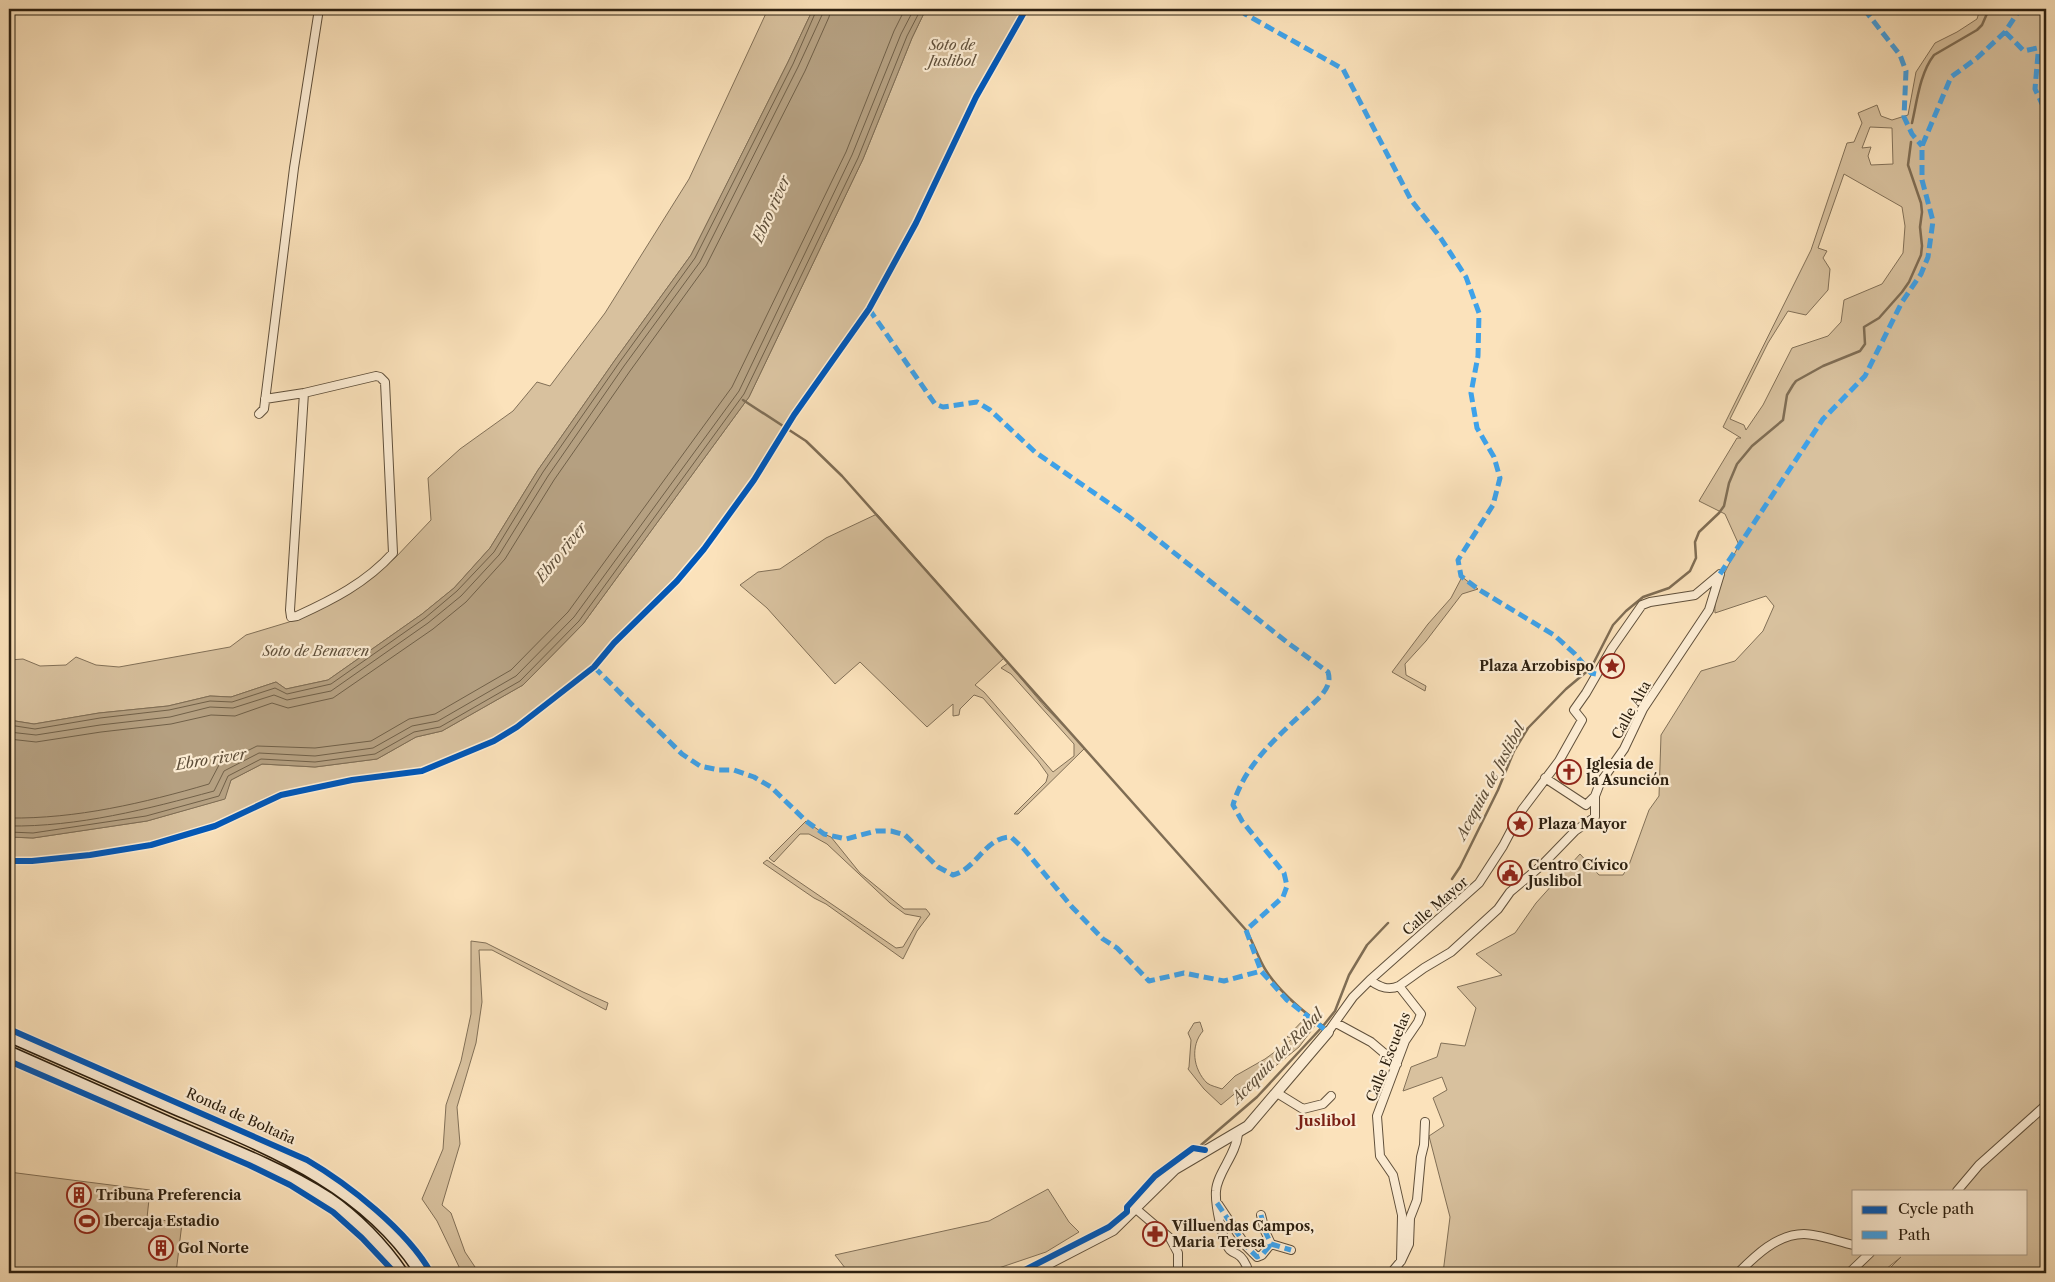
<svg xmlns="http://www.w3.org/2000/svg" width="2055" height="1282" viewBox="0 0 2055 1282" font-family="'Libre Caslon Text',serif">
	<rect width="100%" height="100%" fill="#fbe2bb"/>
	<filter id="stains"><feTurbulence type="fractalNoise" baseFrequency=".004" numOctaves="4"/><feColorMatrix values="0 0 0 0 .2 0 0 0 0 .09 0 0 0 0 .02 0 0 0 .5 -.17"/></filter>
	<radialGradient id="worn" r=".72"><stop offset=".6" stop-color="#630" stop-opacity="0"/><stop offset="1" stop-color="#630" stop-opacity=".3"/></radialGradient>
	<!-- green -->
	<path fill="#d8c19e" stroke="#827057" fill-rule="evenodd" d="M 768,9 L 813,9 L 788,62 L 691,255 L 615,360 L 538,470 L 490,548 L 454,588 L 422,614 L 328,680 L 286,689 L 276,682 L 231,697 L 210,696 L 168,706 L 99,713 L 34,724 L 9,720 L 9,660 L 23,659 L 40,666 L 66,665 L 76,657 L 96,665 L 119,667 L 230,647 L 246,635 L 289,622 L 351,592 L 395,558 L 431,520 L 428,478 L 460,449 L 513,411 L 537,382 L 550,386 L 605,313 L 689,179 Z
		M 926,9 L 1026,9 L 976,97 L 916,223 L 869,309 L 794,415 L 750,485 L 704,549 L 677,581 L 614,643 L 594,667 L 517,727 L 494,741 L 422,771 L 352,780 L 281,795 L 215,826 L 151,845 L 90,855 L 32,861 L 9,861 L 9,837 L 33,838 L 147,821 L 224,799 L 231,780 L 262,764 L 315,767 L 377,759 L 416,737 L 442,731 L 523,685 L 583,624 L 749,397 L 863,159 L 912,38 Z
		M 1980,9 L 2046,9 L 2046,1273 L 1885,1273 L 1901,1257 L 1881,1273 L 1443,1273 L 1450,1217 L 1429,1136 L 1444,1126 L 1433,1098 L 1447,1090 L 1442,1077 L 1403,1091 L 1411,1067 L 1437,1057 L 1441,1043 L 1465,1046 L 1476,1008 L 1457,987 L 1502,975 L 1476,954 L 1515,933 L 1536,903 L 1580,854 L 1599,875 L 1623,875 L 1629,865 L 1649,810 L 1659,796 L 1661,735 L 1701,671 L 1735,661 L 1763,631 L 1774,606 L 1766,596 L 1715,613 C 1713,589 1729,565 1739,545 L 1725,514 L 1699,501 L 1737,438 L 1741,438 L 1723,427 L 1811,250 L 1847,143 L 1854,142 L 1862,123 L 1858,113 L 1877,105 L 1881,116 L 1892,120 L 1908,115 L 1916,72 L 1935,43 L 1957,32 L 1977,19 ZM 1870,127 L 1892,128 L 1893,164 L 1871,165 L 1868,156 L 1871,147 L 1862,148 ZM 1844,174 L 1902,207 L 1905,226 L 1903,253 L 1882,284 L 1844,300 L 1841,322 L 1828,336 L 1792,348 L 1763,405 L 1746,430 L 1744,425 L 1730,419 L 1768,343 L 1788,311 L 1806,315 L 1828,290 L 1830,269 L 1823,258 L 1827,251 L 1818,248 ZM 1854,1191 L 2026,1191 L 2026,1253 L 1854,1253 Z
		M 877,514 L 1004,658 L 975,685 L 984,692 L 1053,772 L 1074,756 L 1074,744 L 1011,674 L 1001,668 L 1008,663 L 1045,707 L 1085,748 L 1018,814 L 1014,814 L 1046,782 L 1048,775 L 1038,761 L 983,698 L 974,695 L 960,709 L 959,715 L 953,716 L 953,704 L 927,727 L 860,662 L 835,684 L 767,608 L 740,585 L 758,572 L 780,569 L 826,538 Z
		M 1462,577 L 1478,589 L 1462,594 L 1426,641 L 1405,664 L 1406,675 L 1426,686 L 1425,691 L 1392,672 L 1428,624 L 1451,598 Z
		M 806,821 L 824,834 L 831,837 L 860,873 L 904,909 L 926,909 L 930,914 L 917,931 L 903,959 L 826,904 L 814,898 L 763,863 L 767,860 L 896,948 L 903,947 L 921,917 L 905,914 L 890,903 L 827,844 L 809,834 L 800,834 L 774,862 L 769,858 Z
		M 471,941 L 486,943 L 583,992 L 608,1003 L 606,1010 L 492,950 L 479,950 L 482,1002 L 476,1043 L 457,1107 L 460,1144 L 442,1205 L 451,1213 L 465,1252 L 479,1273 L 462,1273 L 437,1221 L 422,1199 L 443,1149 L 446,1105 L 461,1061 L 471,1014 Z
		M 1307,1016 L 1317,1023 L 1299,1047 L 1267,1073 L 1250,1081 L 1221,1105 L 1204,1089 L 1188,1069 L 1189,1067 L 1191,1040 L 1188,1033 L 1194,1023 L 1200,1022 L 1203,1031 C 1190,1046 1193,1069 1207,1083 C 1211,1086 1217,1087 1222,1089 L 1235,1076 L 1265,1059 L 1294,1038 L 1287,1037 Z
		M 9,1172 L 150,1190 L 147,1218 L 182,1223 L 176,1273 L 9,1273 Z
		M 1048,1189 L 1069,1222 L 1079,1232 L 1046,1252 L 984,1273 L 849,1273 L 835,1255 L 989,1221 Z"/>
	<!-- water -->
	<path fill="#b5a081" stroke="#7f6d54" d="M 813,9 L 926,9 L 912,38 L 863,159 L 749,397 L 583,624 L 523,685 L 442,731 L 416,737 L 377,759 L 315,767 L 262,764 L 231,780 L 225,799 L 147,821 L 33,838 L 9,837 L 9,720 L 34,724 L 99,713 L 168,706 L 210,696 L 231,697 L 276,682 L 286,689 L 328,680 L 422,614 L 454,588 L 490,548 L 538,470 L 615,360 L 691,255 L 788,62 Z"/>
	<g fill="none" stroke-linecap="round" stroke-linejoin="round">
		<!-- shore -->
		<path stroke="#716048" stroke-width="1" d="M 9,725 L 35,729 L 100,718 L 169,710 L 210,701 L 232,702 L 275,688 L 287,694 L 331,684 L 425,618 L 457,591 L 494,552 L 543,472 L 619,363 L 695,258 L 793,64 L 817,9
			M 9,732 L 36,735 L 100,725 L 170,717 L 210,707 L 233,708 L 274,695 L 287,700 L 331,691 L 428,623 L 461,596 L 499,555 L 548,476 L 624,366 L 700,262 L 798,67 L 822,15 L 823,9
			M 9,739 L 36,742 L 101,732 L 171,724 L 211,715 L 235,716 L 272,703 L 288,708 L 333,698 L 433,629 L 466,602 L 505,559 L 554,480 L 630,371 L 706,266 L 805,71 L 829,17 L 831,9
			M 9,818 C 76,819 144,803 209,784 L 219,765 L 257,746 L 315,748 L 371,741 L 409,719 L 435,714 L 511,670 L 568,612 L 732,387 L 846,152 L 894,31 L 905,9
			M 9,826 C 78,827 148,809 214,791 L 224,771 L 259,753 L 315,756 L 373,748 L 412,726 L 438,721 L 516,676 L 574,617 L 739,391 L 852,155 L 901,34 L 914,9
			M 9,832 L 33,833 L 146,816 L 219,796 L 228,776 L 261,759 L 315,762 L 375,754 L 414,732 L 440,727 L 520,681 L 579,621 L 744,394 L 858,158 L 907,36 L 921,9"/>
		<!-- stream -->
		<path stroke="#7f6d54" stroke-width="2.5" d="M 1912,123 C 1917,101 1920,73 1934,55 L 1977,30 L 1982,25 L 1989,9
			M 743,400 L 806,441 L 842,476 L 1246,930 C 1253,942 1258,957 1265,969 C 1279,992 1301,1010 1323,1026
			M 1452,879 L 1460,867 L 1498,790 L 1514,751 L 1528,728 L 1566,689 L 1591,668 L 1613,625 L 1626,611 L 1643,597 L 1669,588 L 1690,571 L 1696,558 L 1695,542 L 1699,532 L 1719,513 L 1724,506 L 1729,483 L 1737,464 L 1752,446 L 1783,420 L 1787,395 L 1793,385 L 1796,381 L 1823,366 L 1860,351 L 1865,344 L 1864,327 L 1879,318 L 1902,292 L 1909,282 L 1921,255 L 1922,246 L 1920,227 L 1922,212 L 1921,203 L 1908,165 L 1911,142
			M 1201,1145 L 1257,1097 L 1323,1026 L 1335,1011 L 1349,975 L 1367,945 L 1388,923"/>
		<defs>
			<path id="minor" d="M 265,399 L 304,393 L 376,376 L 380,377 L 385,382 L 393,553 C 366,583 332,600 297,616 L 291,617 L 290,610 L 304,393
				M 259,414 L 264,409 L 294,168 L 319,9
				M 1545,778 L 1586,805 L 1595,796
				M 1370,980 C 1379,987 1388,991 1399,986 L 1421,1014 L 1418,1022 L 1405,1041 L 1377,1116 L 1380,1156 L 1393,1175 L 1402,1215 L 1401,1261
				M 1399,986 L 1424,968 L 1451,952 L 1498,909 L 1510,892 L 1542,865 L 1575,831 L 1595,817 L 1595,796 L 1600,783 L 1624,749 L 1643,709 L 1709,610 L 1720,574
				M 1336,1023 L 1371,1042 L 1397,1064
				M 1328,1032 L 1353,997 L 1370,980 L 1479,883 L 1503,846 L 1522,810 L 1559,761 L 1582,720 L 1574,710 L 1586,693 L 1612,648 L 1642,605 L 1650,602 L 1695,595 L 1720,574
				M 1277,1093 L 1303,1109 L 1323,1104 L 1331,1096
				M 1238,1134 C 1236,1155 1217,1173 1216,1191 C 1215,1203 1222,1241 1230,1250 C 1232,1252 1235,1253 1237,1254 C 1244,1258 1247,1266 1249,1273
				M 1957,1191 L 1979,1165 L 2046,1105
				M 1218,1204 L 1246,1246 L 1257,1257 L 1262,1255 L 1271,1244
				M 1136,1209 L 1170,1238 L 1178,1253 L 1178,1273
				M 1261,1215 L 1265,1231 L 1271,1244 L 1291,1250
				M 1391,1273 L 1401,1261 L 1409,1244 L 1410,1218 L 1417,1200 L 1421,1157 L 1424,1145 L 1425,1122
				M 1738,1273 C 1755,1256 1777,1234 1804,1234 C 1818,1234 1839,1242 1854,1245
				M 1849,1273 L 1870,1253"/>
			<path id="tertiary" d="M 1030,1273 L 1113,1230 L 1175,1169 L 1248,1126 L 1328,1032"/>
			<path id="secondary" d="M 9,1036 C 65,1060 120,1085 176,1109 C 268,1148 365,1185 421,1273
				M 9,1052 C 65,1077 120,1101 176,1126 C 226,1147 283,1169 328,1198 C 356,1217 383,1245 402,1273"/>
		</defs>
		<!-- minor casing -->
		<use href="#minor" stroke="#60503b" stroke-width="10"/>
		<!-- tertiary casing -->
		<use href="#tertiary" stroke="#60503b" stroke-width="12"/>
		<!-- secondary casing -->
		<use href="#secondary" stroke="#2d2010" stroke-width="14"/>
		<!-- minor -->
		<use href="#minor" stroke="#fcecd3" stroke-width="8"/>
		<!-- tertiary -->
		<use href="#tertiary" stroke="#fcecd3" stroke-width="10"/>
		<!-- secondary -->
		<use href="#secondary" stroke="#fcecd3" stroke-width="11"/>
		<!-- quiet -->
		<path stroke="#3ea2ea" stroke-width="5" stroke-dasharray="10 5" stroke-linecap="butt" d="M 1240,9 L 1245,14 L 1343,69 L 1411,200 L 1440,237 L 1466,277 L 1479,313 L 1478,356 L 1471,393 L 1477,428 L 1494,457 L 1500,478 L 1493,505 L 1458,560 L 1461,576 L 1478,589 L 1554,635 L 1575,654 L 1591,673 L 1596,674
			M 1864,9 L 1900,55 L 1906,71 L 1904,117 L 1912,134 L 1922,146
			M 2005,32 L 2024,51 L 2046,46
			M 2038,54 L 2035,89 L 2046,112
			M 869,309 L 935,404 L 943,407 L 977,402 L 990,410 L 1035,452 L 1129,517 L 1288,643 L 1328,672 C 1331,682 1327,688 1321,696 C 1288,728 1246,759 1233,805 L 1242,821 L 1284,873 L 1287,886 L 1283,897 L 1246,930 L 1261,971
			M 1720,574 L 1823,419 L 1865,376 L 1902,302 L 1921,274 L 1928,257 L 1933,221 L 1922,180 L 1922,146 L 1951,77 L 1977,58 L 2005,32 L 2020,9
			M 594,667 L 682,754 L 700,766 L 719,770 L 734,770 L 754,777 L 771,787 L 806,821 L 824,834 L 846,839 L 876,831 L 891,831 L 905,835 L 938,867 L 953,875 C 977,869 985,837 1011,837 L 1024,849 L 1072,907 L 1103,939 L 1117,948 L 1149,981 L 1184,973 L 1224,981 L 1261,971 L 1287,1000 L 1328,1032
			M 1217,1203 L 1246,1246 L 1257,1257 L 1262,1255 L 1271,1244
			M 1261,1215 L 1265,1231 L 1271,1244 L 1291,1250"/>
		<defs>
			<path id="cycleway" d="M 9,861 L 32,861 L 90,855 L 151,845 L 215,826 L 281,795 L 352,780 L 422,771 L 494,741 L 517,727 L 594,667 L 614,643 L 677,581 L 704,549 L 754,480 L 794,415 L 869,309 L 916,223 L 976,97 L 1026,9
				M 9,1029 L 307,1160 C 348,1184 408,1231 431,1273
				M 9,1061 L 249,1165 L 290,1185 L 333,1212 L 362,1238 L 395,1273
				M 1019,1273 L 1109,1227 L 1127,1212 L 1127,1207 L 1155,1176 L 1193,1148 L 1205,1150"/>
		</defs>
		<!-- cycleway casing -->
		<use href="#cycleway" stroke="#fcecd3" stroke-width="9"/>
		<!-- cycleway -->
		<use href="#cycleway" stroke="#0057b8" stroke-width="6"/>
	</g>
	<!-- icons -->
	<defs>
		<symbol id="sight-ring" viewBox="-11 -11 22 22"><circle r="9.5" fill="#fcecd3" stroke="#8f2418" stroke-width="1.5"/><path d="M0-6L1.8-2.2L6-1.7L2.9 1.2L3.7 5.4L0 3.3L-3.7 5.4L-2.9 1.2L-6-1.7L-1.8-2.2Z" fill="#8f2418"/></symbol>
		<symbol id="church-ring" viewBox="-11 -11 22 22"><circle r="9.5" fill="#fcecd3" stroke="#8f2418" stroke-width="1.5"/><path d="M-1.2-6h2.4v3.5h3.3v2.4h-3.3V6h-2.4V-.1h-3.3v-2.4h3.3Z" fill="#8f2418"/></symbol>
		<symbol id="civic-ring" viewBox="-11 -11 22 22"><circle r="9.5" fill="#fcecd3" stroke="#8f2418" stroke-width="1.5"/><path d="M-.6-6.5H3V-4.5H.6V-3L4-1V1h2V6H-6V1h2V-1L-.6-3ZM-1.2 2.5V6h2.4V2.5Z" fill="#8f2418"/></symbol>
		<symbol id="building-ring" viewBox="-11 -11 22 22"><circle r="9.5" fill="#fcecd3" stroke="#8f2418" stroke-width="1.5"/><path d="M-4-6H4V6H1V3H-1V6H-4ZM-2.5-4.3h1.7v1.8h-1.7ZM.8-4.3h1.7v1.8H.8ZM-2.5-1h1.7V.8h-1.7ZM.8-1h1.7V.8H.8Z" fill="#8f2418"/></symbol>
		<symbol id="stadium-ring" viewBox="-11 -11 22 22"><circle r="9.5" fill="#fcecd3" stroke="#8f2418" stroke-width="1.5"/><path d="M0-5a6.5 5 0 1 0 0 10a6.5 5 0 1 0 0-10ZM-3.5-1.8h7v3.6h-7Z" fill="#8f2418"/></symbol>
		<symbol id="pharmacy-ring" viewBox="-11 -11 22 22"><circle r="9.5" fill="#fcecd3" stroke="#8f2418" stroke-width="1.5"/><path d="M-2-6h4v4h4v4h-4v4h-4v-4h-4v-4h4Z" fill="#8f2418"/></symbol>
	</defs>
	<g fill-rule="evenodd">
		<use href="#sight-ring" x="1598" y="652" width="28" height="28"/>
		<use href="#church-ring" x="1555" y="758" width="28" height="28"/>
		<use href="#sight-ring" x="1506" y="810" width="28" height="28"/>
		<use href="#civic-ring" x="1496" y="859" width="28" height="28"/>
		<use href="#building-ring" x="65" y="1181" width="28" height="28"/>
		<use href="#stadium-ring" x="73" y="1207" width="28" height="28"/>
		<use href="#pharmacy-ring" x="1141" y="1220" width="28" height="28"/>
		<use href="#building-ring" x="147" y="1234" width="28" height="28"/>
	</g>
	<g text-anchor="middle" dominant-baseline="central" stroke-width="4.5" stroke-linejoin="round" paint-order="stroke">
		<!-- park labels -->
		<g font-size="14" font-style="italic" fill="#60503b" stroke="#fcecd3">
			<text x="952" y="45">Soto de<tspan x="952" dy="16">Juslibol</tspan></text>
			<text x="316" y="651">Soto de Benaven</text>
		</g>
		<!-- poi labels -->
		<g font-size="14" font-weight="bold" fill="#2d2010" stroke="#fcecd3" text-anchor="start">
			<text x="1594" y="666" text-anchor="end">Plaza Arzobispo</text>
			<text x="1586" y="764">Iglesia de<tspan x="1586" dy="16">la Asunción</tspan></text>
			<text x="1538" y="824">Plaza Mayor</text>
			<text x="1528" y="865">Centro Cívico<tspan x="1528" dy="16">Juslibol</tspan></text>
			<text x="96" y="1195">Tribuna Preferencia</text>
			<text x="104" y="1221">Ibercaja Estadio</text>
			<text x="1172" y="1226">Villuendas Campos,<tspan x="1172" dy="16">Maria Teresa</tspan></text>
			<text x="178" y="1248">Gol Norte</text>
		</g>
		<!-- street labels -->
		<g font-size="14" fill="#2d2010" stroke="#fcecd3">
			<text transform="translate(1631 710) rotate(-61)">Calle Alta</text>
			<text transform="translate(1435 906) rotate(-41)">Calle Mayor</text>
			<text transform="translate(1388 1057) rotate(-68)">Calle Escuelas</text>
			<text transform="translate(241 1116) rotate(24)">Ronda de Boltaña</text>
		</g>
		<!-- water labels -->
		<g font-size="15" font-style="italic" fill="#5d4d38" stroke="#fcecd3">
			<text transform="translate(771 209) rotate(-66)">Ebro river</text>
			<text transform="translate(561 552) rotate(-51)">Ebro river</text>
			<text transform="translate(211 759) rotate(-9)">Ebro river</text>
			<text transform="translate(1490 781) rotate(-62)">Acequia de Juslibol</text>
			<text transform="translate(1277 1056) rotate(-46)">Acequia del Rabal</text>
		</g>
		<!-- neighbourhood labels -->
		<g font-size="15" font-weight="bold" fill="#7a1f14" stroke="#fcecd3">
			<text x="1327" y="1120">Juslibol</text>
		</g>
	</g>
	<!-- margin -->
	<rect width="2055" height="1282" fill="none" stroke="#fbe2bb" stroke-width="30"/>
	<rect x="10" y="10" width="2035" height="1262" fill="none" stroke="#2d2010" stroke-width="2.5"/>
	<rect x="15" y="15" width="2025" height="1252" fill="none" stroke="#2d2010"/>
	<!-- legend -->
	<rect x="1852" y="1190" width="175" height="65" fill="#fcecd3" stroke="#a99a85"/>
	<rect x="1862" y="1206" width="25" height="8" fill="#0057b8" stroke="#a99a85"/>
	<text x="1898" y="1214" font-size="15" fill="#2d2010">Cycle path</text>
	<rect x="1862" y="1231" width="25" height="8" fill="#3ea2ea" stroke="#a99a85"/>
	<text x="1898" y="1240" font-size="15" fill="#2d2010">Path</text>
	<rect width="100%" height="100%" filter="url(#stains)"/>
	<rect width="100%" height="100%" fill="url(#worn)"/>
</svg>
